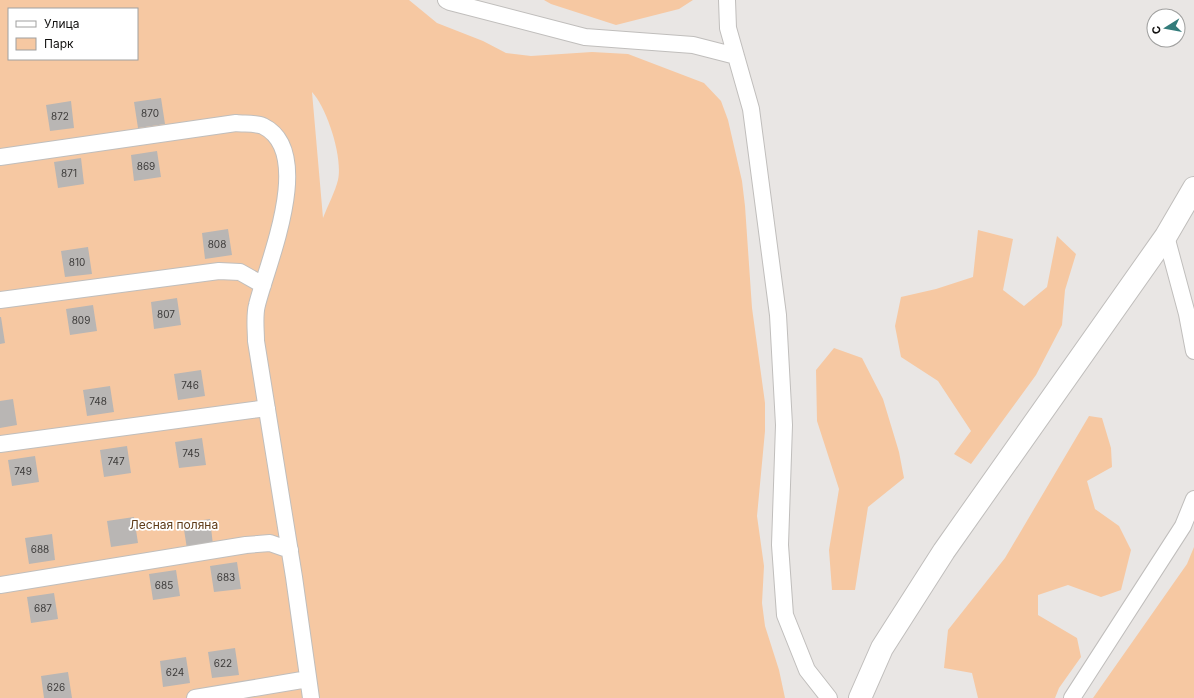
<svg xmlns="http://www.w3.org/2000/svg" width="1194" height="698" viewBox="0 0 1194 698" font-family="Inter,sans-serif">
	<rect width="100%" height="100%" fill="#e9e6e4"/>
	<!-- green -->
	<path fill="#f6c8a2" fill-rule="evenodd" d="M 0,0 L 409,0 L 437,23 L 483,41 L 506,53 L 531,56 L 592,52 L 628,54 L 704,83 L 721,101 L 728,120 L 742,181 L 745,206 L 752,308 L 765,403 L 765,431 L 757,516 L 764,566 L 762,603 L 765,626 L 779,670 L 785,698 L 0,698 ZM 9,9 L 137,9 L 137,59 L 9,59 ZM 312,92 C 327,108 343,157 338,180 C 335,192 328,205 323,218 Z
		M 544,0 L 693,0 L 679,9 L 616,25 L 551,4 Z
		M 978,230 L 1013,239 L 1003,290 L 1024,306 L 1047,287 L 1057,236 L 1076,254 L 1065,290 L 1062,325 L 1036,375 L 971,464 L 954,454 L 971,431 L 938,381 L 901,357 L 895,326 L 901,297 L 936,289 L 973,277 Z
		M 834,348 L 862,358 L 883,399 L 899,452 L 904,478 L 868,507 L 855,590 L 832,590 L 829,550 L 839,489 L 817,421 L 816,370 Z
		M 1089,416 L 1102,418 L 1111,448 L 1112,467 L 1087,481 L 1095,509 L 1119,526 L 1131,550 L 1121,590 L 1101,597 L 1068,585 L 1038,595 L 1038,615 L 1077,638 L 1081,657 L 1059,688 L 1055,698 L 978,698 L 972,673 L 944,668 L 948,630 L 1005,558 Z
		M 1194,547 L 1194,698 L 1093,698 L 1187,564 Z"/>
	<!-- building -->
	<path fill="#b9b6b4" d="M 161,98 L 165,124 L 138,128 L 134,102 Z
		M 71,101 L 74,128 L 50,131 L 46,105 Z
		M 157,151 L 161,177 L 134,181 L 131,155 Z
		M 81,158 L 84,184 L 58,188 L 54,162 Z
		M 228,229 L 232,255 L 205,259 L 202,233 Z
		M 88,247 L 92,274 L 65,277 L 61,251 Z
		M 177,298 L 181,325 L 154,329 L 151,302 Z
		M 93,305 L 97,331 L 70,335 L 66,309 Z
		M 0,317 L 1,317 L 5,343 L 0,344 Z
		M 201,370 L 205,396 L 178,400 L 174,374 Z
		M 110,386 L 114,412 L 87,416 L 83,390 Z
		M 13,399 L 17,425 L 0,428 L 0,401 Z
		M 202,438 L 206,465 L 179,468 L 175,442 Z
		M 127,446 L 131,473 L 104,477 L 100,450 Z
		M 35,456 L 39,482 L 12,486 L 8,460 Z
		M 134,517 L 138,543 L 111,547 L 107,521 Z
		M 210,519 L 213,545 L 187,549 L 183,523 Z
		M 52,534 L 55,560 L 29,564 L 25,538 Z
		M 237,562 L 241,589 L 214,592 L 210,566 Z
		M 176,570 L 180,596 L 153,600 L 149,574 Z
		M 54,593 L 58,619 L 31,623 L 27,597 Z
		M 235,648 L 239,675 L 212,678 L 208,652 Z
		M 186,657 L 190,683 L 163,687 L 160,661 Z
		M 68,672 L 72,698 L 44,698 L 41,676 Z"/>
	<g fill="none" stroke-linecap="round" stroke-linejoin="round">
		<defs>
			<path id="street" d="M 446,0 L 450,2 L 585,37 L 693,45 L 736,56
				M 727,0 L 728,28 L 751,109 L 778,315 L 784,425 L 780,545 L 785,615 L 807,670 L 829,698
				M 0,157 L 236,123 C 244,124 256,123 263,126 C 316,152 267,264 257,305 C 254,316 256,330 256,341 L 294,577 L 311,698
				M 1166,236 L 1187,314 L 1194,351
				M 0,300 L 219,271 L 240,272 L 263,285
				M 0,444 L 267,408
				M 0,585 L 246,545 L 270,543 L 290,550
				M 195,698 L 308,679
				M 1072,698 L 1183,526 L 1194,499"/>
			<path id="secondary" d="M 860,698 L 882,648 L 944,551 L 1166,236 L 1194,188"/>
		</defs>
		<!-- street casing -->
		<use href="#street" stroke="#c0bebc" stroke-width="18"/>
		<!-- secondary casing -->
		<use href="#secondary" stroke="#c0bebc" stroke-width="24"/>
		<!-- street -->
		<use href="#street" stroke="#fff" stroke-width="16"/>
		<!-- secondary -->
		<use href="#secondary" stroke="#fff" stroke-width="22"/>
	</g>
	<g text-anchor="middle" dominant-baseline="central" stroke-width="3.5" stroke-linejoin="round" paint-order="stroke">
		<!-- number labels -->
		<g font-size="10" fill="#3c3a39">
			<text x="150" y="113">870</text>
			<text x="60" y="116">872</text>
			<text x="146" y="166">869</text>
			<text x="69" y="173">871</text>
			<text x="217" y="244">808</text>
			<text x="77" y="262">810</text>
			<text x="166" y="314">807</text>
			<text x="81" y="320">809</text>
			<text x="190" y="385">746</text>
			<text x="98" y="401">748</text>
			<text x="191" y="453">745</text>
			<text x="116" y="461">747</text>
			<text x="23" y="471">749</text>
			<text x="40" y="549">688</text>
			<text x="226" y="577">683</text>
			<text x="164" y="585">685</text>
			<text x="43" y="608">687</text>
			<text x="223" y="663">622</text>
			<text x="175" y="672">624</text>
			<text x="56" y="687">626</text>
		</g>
		<!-- park labels -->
		<g font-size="12" fill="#5e3a17" stroke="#fff">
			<text x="174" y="524">Лесная поляна</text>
		</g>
	</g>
	<!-- legend -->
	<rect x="8" y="8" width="130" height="52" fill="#ffffff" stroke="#a0a09f"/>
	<rect x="16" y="21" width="20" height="6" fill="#ffffff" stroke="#a0a09f"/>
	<text x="44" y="28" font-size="12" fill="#121110">Улица</text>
	<rect x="16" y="38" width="20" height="12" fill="#f6c8a2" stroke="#a0a09f"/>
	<text x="44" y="48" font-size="12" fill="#121110">Парк</text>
	<!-- north arrow -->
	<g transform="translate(1166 28) rotate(259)"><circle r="19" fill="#ffffff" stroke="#a0a09f"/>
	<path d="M0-3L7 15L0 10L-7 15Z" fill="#337c7b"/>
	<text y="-6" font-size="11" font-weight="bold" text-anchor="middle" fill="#121110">С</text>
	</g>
</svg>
